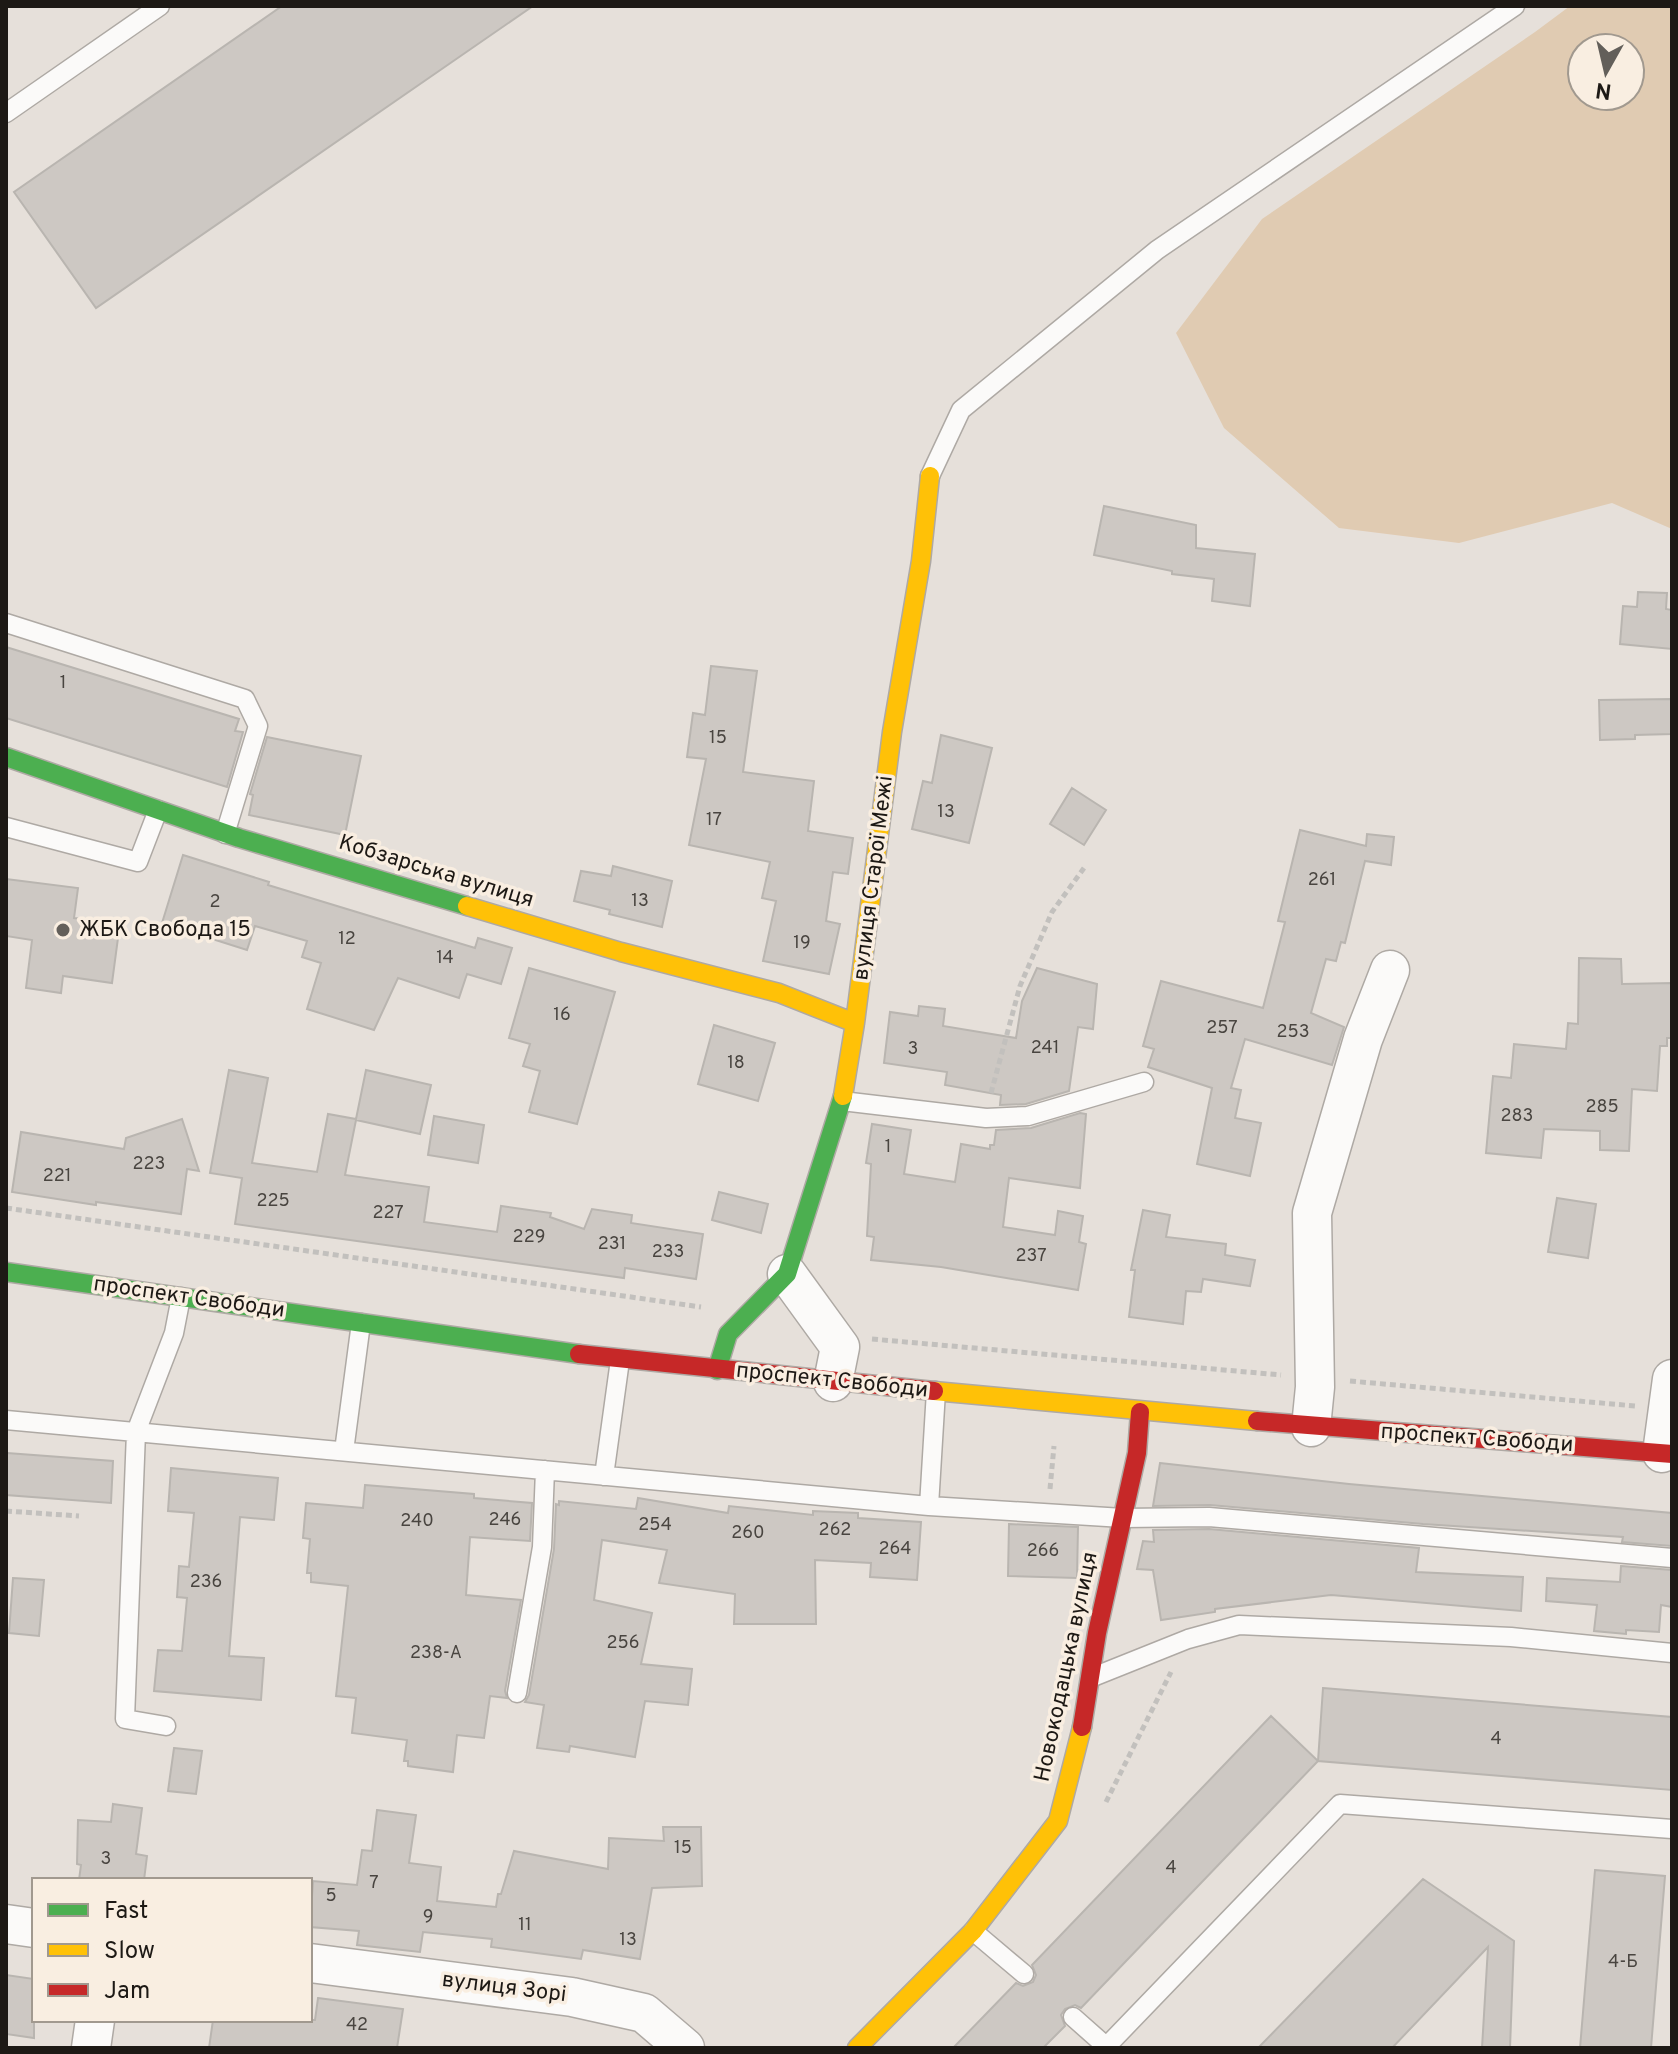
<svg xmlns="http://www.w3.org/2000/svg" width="1678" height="2054" viewBox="0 0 1678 2054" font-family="Overpass,sans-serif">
	<rect width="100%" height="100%" fill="#e6e0da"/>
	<!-- green -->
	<path fill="#e0cbb2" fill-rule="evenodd" d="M 1570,6 L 1672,6 L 1672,529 L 1612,503 L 1459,543 L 1339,528 L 1224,428 L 1176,333 L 1262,219 L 1535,32 ZM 1582,48 L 1630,48 L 1630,96 L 1582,96 Z"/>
	<!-- building -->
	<path fill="#cdc8c3" stroke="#b9b5b0" stroke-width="2" d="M 282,6 L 533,6 L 96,308 L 14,192 Z
		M 1104,506 L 1196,525 L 1196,548 L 1255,554 L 1250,606 L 1212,601 L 1214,579 L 1172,574 L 1172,571 L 1094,555 Z
		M 1638,592 L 1667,593 L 1666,609 L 1672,610 L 1672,649 L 1620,644 L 1623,606 L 1637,607 Z
		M 6,647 L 239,719 L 235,731 L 243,732 L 227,787 L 6,718 Z
		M 711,666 L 757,671 L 743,772 L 814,781 L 808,831 L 853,838 L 848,874 L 833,872 L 826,921 L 840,924 L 829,974 L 763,961 L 776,901 L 762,898 L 770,862 L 689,845 L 706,759 L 687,757 L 693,713 L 705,715 Z
		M 1672,699 L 1672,734 L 1635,735 L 1635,739 L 1600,740 L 1599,700 Z
		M 941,735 L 992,748 L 969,843 L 912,829 L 923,781 L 932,783 Z
		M 267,737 L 361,756 L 345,835 L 249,815 L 253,795 L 250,794 Z
		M 1072,788 L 1106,810 L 1084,845 L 1050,824 Z
		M 1300,830 L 1366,846 L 1367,834 L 1394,837 L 1391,865 L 1365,861 L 1345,943 L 1341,942 L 1336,961 L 1326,959 L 1311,1013 L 1344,1027 L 1332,1065 L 1245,1039 L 1231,1088 L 1241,1090 L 1235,1118 L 1261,1123 L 1250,1176 L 1197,1164 L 1212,1088 L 1148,1067 L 1154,1049 L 1143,1046 L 1161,981 L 1263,1008 L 1285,922 L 1278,921 Z
		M 183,855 L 269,882 L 268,885 L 475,948 L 478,938 L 512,948 L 501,984 L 467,974 L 459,998 L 398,978 L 374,1030 L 307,1009 L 321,963 L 302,957 L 307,941 L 255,926 L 247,950 L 162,923 Z
		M 613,866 L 672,881 L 662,927 L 609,914 L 610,910 L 574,901 L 581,871 L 611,876 Z
		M 6,879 L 78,888 L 74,918 L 120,923 L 112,983 L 63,976 L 61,993 L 26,988 L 32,940 L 6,936 Z
		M 1579,958 L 1621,959 L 1622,984 L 1672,983 L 1672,1038 L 1667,1038 L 1667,1046 L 1660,1046 L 1657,1091 L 1632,1089 L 1629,1151 L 1600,1150 L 1600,1131 L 1544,1129 L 1541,1158 L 1486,1153 L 1493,1076 L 1511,1078 L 1514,1044 L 1566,1049 L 1568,1023 L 1578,1024 Z
		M 529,968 L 615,992 L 577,1124 L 529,1112 L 540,1071 L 523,1066 L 530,1044 L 509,1038 Z
		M 1037,968 L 1097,984 L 1093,1029 L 1078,1027 L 1069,1091 L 1026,1104 L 1000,1105 L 1001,1095 L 945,1085 L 947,1072 L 884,1063 L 890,1012 L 918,1016 L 919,1006 L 945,1009 L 943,1026 L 1016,1038 L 1022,1001 Z
		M 714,1025 L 775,1043 L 758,1101 L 698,1084 Z
		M 229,1070 L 268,1078 L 252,1163 L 317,1172 L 328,1114 L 356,1119 L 366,1070 L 431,1085 L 420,1134 L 356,1120 L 345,1175 L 429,1187 L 424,1222 L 497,1232 L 501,1206 L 551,1213 L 550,1217 L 584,1229 L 592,1209 L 632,1215 L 631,1223 L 703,1234 L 696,1279 L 625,1268 L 624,1278 L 235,1224 L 242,1178 L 210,1173 Z
		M 1080,1113 L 1086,1114 L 1080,1188 L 1009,1178 L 1003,1227 L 1055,1235 L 1058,1211 L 1083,1216 L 1079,1242 L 1086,1244 L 1078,1290 L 941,1267 L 871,1260 L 874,1237 L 867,1236 L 871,1164 L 866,1163 L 872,1124 L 911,1130 L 904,1174 L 955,1182 L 961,1144 L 990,1149 L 990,1145 L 994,1145 L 996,1130 L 1031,1128 Z
		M 434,1116 L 484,1125 L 478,1163 L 428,1155 Z
		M 182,1119 L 199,1171 L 187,1169 L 181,1214 L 96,1202 L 96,1205 L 12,1192 L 21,1132 L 124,1149 L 126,1138 Z
		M 719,1192 L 768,1204 L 761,1233 L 712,1220 Z
		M 1557,1198 L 1596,1204 L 1588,1258 L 1548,1252 Z
		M 1143,1210 L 1170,1215 L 1166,1237 L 1226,1244 L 1225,1255 L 1255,1260 L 1250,1286 L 1203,1279 L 1201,1292 L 1186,1291 L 1183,1324 L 1129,1317 L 1135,1270 L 1131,1270 Z
		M 7,1453 L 113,1461 L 111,1503 L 6,1495 Z
		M 1160,1463 L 1349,1484 L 1672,1513 L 1672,1546 L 1622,1542 L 1623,1537 L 1423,1524 L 1210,1505 L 1153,1506 Z
		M 171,1468 L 278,1478 L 274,1520 L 240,1517 L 229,1656 L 264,1658 L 261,1700 L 154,1691 L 158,1650 L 182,1651 L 187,1598 L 177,1597 L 179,1566 L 189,1567 L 194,1513 L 168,1511 Z
		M 365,1485 L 474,1494 L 474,1498 L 532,1503 L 530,1541 L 470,1537 L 466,1595 L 521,1600 L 505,1691 L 507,1698 L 490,1696 L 484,1738 L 457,1735 L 453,1772 L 408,1766 L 408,1761 L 404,1761 L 407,1740 L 352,1733 L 356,1698 L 336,1696 L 348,1586 L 311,1582 L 311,1573 L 307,1573 L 310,1539 L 303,1538 L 306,1503 L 363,1508 Z
		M 638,1498 L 728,1513 L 729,1506 L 813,1515 L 813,1511 L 858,1513 L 858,1518 L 921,1522 L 917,1580 L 870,1577 L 871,1563 L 815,1560 L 816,1624 L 734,1624 L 735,1594 L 659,1583 L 667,1550 L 602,1540 L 594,1600 L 652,1613 L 641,1664 L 692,1669 L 688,1705 L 645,1701 L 635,1757 L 570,1746 L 569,1752 L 537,1748 L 544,1705 L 525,1702 L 529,1695 L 554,1549 L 556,1504 L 559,1505 L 559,1501 L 636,1509 Z
		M 1009,1524 L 1078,1527 L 1077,1578 L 1008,1576 Z
		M 1209,1529 L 1419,1548 L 1416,1572 L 1523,1577 L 1521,1611 L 1331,1595 L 1215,1609 L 1215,1612 L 1161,1620 L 1153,1570 L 1137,1569 L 1143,1541 L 1154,1542 L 1153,1530 Z
		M 1621,1566 L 1672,1570 L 1672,1607 L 1661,1605 L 1659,1632 L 1626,1630 L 1626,1634 L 1594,1631 L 1597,1605 L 1546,1601 L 1547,1578 L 1620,1582 Z
		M 13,1578 L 44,1580 L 39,1636 L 9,1633 Z
		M 1323,1688 L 1672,1717 L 1672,1790 L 1318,1761 Z
		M 1271,1716 L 1318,1761 L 1081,2008 L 1075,2005 L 1065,2009 L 1061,2015 L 1065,2026 L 1043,2048 L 953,2048 L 1016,1983 L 1023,1986 L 1033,1982 L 1036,1975 L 1032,1965 Z
		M 174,1748 L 202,1751 L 196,1794 L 168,1791 Z
		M 113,1804 L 142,1808 L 136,1854 L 147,1856 L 144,1880 L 79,1880 L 81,1865 L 77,1864 L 78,1820 L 111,1822 Z
		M 377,1810 L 416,1815 L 409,1863 L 441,1867 L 437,1901 L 496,1907 L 498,1894 L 501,1894 L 514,1851 L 608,1869 L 609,1838 L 664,1841 L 663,1827 L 701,1827 L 702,1886 L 652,1888 L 640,1959 L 583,1950 L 581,1959 L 491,1947 L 492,1939 L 423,1932 L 420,1952 L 357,1945 L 359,1931 L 310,1927 L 313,1881 L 357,1885 L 362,1850 L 372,1851 Z
		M 1595,1870 L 1665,1876 L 1651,2048 L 1580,2048 Z
		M 1423,1879 L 1514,1941 L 1510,2048 L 1482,2048 L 1488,1947 L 1392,2048 L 1258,2048 Z
		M 6,1975 L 34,1979 L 34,2038 L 6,2034 Z
		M 318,1998 L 403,2009 L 397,2048 L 209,2048 L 213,2020 L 315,2020 Z"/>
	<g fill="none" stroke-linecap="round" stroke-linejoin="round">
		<defs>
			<path id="lane" d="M 6,113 L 160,6
				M 930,476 L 961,410 L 1157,250 L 1515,6
				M 6,623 L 245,699 L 258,726 L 225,834
				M 6,827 L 138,862 L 158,810
				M 842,1101 L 986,1118 L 1028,1116 L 1144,1082
				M 6,1420 L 929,1506 L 1123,1518 L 1209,1517 L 1672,1558
				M 344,1451 L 361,1323
				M 604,1476 L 620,1360
				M 929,1506 L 936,1391
				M 1093,1677 L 1188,1639 L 1239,1625 L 1511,1637 L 1672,1653
				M 517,1693 L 542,1547 L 545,1470
				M 166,1726 L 125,1719 L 136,1432 L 174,1333 L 181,1297
				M 973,1931 L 1024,1974
				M 1073,2017 L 1108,2048
				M 1105,2048 L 1340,1804 L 1672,1829"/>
			<path id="street" d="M 787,1274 L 840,1347 L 833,1382
				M 1311,1427 L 1315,1387 L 1312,1213 L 1363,1039 L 1390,970
				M 1662,1453 L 1672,1379
				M 6,1924 L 34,1928
				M 310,1963 L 572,1997 L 644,2013 L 685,2048
				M 91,2048 L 95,2020"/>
			<path id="fast" d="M 6,757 L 239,838 L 467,906
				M 6,1272 L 579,1354
				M 717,1370 L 728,1334 L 787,1274 L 843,1096"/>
			<path id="slow" d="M 467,906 L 621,952 L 779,993 L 855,1023
				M 843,1096 L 855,1023 L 892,732 L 921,561 L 930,476
				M 934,1391 L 1257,1421
				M 857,2048 L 973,1931 L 1058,1821 L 1082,1727"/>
			<path id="jam" d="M 579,1354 L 934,1391
				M 1257,1421 L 1672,1454
				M 1082,1727 L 1097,1633 L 1137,1453 L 1140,1412"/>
		</defs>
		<!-- lane casing -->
		<use href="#lane" stroke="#aea9a4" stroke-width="21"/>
		<!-- street casing -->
		<use href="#street" stroke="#aea9a4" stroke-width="41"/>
		<!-- fast casing -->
		<use href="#fast" stroke="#aea9a4" stroke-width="21"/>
		<!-- slow casing -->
		<use href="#slow" stroke="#aea9a4" stroke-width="21"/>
		<!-- jam casing -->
		<use href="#jam" stroke="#aea9a4" stroke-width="21"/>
		<!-- path -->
		<path stroke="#c2c0bd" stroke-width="5" stroke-dasharray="6 4" stroke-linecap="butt" d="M 991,1093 L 1020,986 L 1052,912 L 1084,868
			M 6,1208 L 701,1307
			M 872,1339 L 1281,1375
			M 1350,1381 L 1635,1406
			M 1050,1489 L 1054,1446
			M 6,1511 L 79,1516
			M 1106,1802 L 1171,1672"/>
		<!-- lane -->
		<use href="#lane" stroke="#fbfaf9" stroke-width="18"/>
		<!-- street -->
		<use href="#street" stroke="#fbfaf9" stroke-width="38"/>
		<!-- fast -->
		<use href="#fast" stroke="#4caf50" stroke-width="18"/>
		<!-- slow -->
		<use href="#slow" stroke="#ffc107" stroke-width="18"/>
		<!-- jam -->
		<use href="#jam" stroke="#c62828" stroke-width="18"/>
	</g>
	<!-- markers -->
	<circle fill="#635f5a" stroke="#f9eee1" stroke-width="3" cx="63" cy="930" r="8"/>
	<g text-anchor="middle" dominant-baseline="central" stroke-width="7" stroke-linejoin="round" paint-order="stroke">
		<!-- number labels -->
		<g font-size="18" fill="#494540">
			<text x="63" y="683">1</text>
			<text x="718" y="738">15</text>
			<text x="946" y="812">13</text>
			<text x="714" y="820">17</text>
			<text x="1322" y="880">261</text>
			<text x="640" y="901">13</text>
			<text x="215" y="902">2</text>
			<text x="347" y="939">12</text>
			<text x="802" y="943">19</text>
			<text x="445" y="958">14</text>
			<text x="562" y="1015">16</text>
			<text x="1222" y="1028">257</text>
			<text x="1293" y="1032">253</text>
			<text x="1045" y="1048">241</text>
			<text x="913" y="1049">3</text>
			<text x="736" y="1063">18</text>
			<text x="1602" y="1107">285</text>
			<text x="1517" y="1116">283</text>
			<text x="888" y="1147">1</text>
			<text x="149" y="1164">223</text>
			<text x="57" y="1176">221</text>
			<text x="273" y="1201">225</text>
			<text x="388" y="1213">227</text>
			<text x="529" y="1237">229</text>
			<text x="612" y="1244">231</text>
			<text x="668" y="1252">233</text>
			<text x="1031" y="1256">237</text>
			<text x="505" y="1520">246</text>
			<text x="417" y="1521">240</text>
			<text x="655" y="1525">254</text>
			<text x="835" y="1530">262</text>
			<text x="748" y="1533">260</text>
			<text x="895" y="1549">264</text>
			<text x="1043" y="1551">266</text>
			<text x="206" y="1582">236</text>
			<text x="623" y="1643">256</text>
			<text x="436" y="1653">238-А</text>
			<text x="1496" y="1739">4</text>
			<text x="683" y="1848">15</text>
			<text x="106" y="1859">3</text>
			<text x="1171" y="1868">4</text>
			<text x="374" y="1883">7</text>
			<text x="331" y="1896">5</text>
			<text x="428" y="1917">9</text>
			<text x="525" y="1925">11</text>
			<text x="628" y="1940">13</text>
			<text x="1623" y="1962">4-Б</text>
			<text x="357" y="2025">42</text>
		</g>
		<!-- street labels -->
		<g font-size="22" fill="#1d1915" stroke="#f9eee1">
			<text transform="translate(436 872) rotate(17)">Кобзарська вулиця</text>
			<text transform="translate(874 878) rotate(-83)">вулиця Старої Межі</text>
			<text transform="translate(189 1298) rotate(8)">проспект Свободи</text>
			<text transform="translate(832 1381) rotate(6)">проспект Свободи</text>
			<text transform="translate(1477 1439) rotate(4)">проспект Свободи</text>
			<text transform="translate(1067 1667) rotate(-78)">Новокодацька вулиця</text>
			<text transform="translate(504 1988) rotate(7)">вулиця Зорі</text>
		</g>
		<!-- poi labels -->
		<g font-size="22" fill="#1d1915" stroke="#f9eee1" text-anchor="start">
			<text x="79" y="930">ЖБК Свобода 15</text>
		</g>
	</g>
	<!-- border -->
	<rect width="1678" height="2054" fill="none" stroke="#1d1915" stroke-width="16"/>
	<!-- legend -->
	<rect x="32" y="1878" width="280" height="144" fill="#f9eee1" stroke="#a1998f" stroke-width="2"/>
	<rect x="48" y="1904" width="40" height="12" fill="#4caf50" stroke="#a1998f" stroke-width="2"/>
	<text x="104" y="1918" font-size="24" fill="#1d1915">Fast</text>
	<rect x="48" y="1944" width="40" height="12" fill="#ffc107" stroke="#a1998f" stroke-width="2"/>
	<text x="104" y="1958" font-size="24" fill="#1d1915">Slow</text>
	<rect x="48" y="1984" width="40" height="12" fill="#c62828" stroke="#a1998f" stroke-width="2"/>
	<text x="104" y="1998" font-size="24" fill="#1d1915">Jam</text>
	<!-- north arrow -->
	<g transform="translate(1606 72) rotate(188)"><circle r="38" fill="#f9eee1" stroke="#a1998f" stroke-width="2"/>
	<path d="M0-6L14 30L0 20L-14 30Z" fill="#635f5a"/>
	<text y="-12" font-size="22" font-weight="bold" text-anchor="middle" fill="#1d1915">N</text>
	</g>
</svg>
